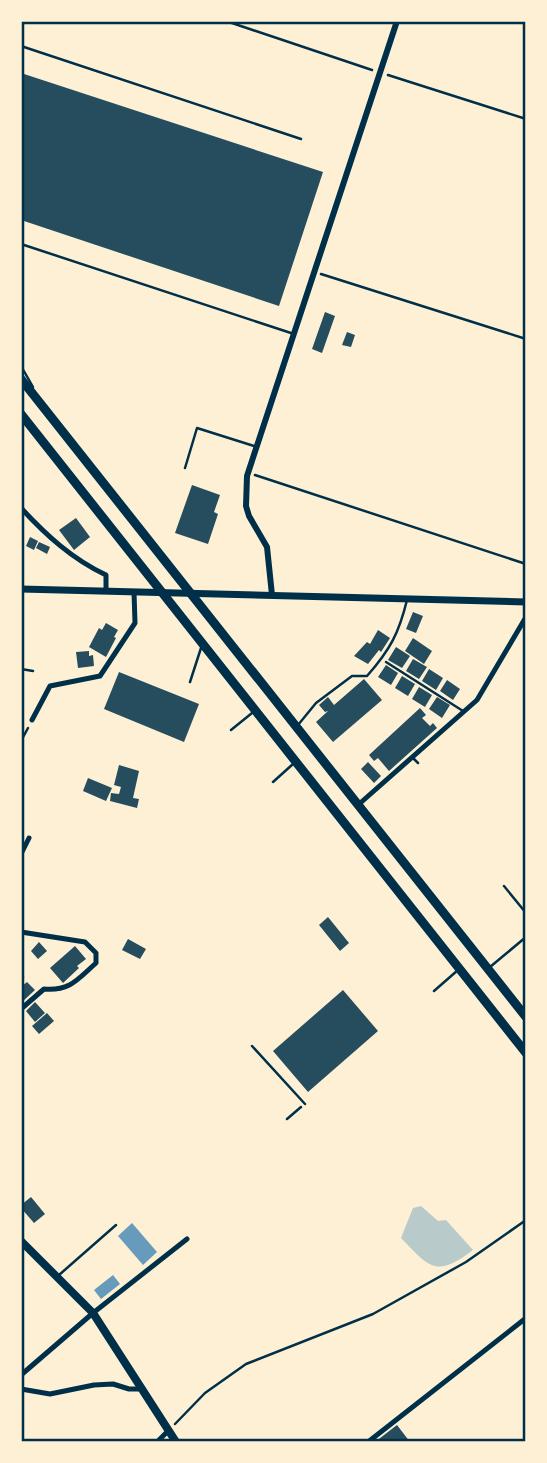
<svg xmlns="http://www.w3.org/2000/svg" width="547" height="1463" viewBox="0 0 547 1463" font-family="Rubik,sans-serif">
	<rect width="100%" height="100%" fill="#fdf0d5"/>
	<!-- green -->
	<path fill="#b9caca" d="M 421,1206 L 438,1221 L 446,1220 L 473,1250 C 436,1278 430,1268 401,1238 L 413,1208 Z"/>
	<!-- water -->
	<path fill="#669bbc" d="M 132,1223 L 157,1252 L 143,1265 L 118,1236 Z
		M 113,1275 L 120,1284 L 101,1299 L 94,1290 Z"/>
	<!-- building -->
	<path fill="#264d5e" d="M 21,73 L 323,172 L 279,306 L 21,220 Z
		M 325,312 L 335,316 L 322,353 L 312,349 Z
		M 347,332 L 355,335 L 351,347 L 342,345 Z
		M 192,485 L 220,495 L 214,512 L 218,514 L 208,544 L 175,533 Z
		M 76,518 L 90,537 L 74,550 L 59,530 Z
		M 30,537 L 38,541 L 34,550 L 26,546 Z
		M 39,542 L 50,547 L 47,554 L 36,548 Z
		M 413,612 L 423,616 L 416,633 L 406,629 Z
		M 106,623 L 118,630 L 114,637 L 116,638 L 106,657 L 89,647 L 99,628 L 102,630 Z
		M 378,630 L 390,638 L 381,652 L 379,650 L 368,664 L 354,656 L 367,642 L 370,644 Z
		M 413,638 L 432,651 L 424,664 L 405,651 Z
		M 396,647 L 410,656 L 402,668 L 388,660 Z
		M 89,651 L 89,656 L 93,655 L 94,666 L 78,668 L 76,652 Z
		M 413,659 L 427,667 L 419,679 L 406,671 Z
		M 386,665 L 398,673 L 391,685 L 378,677 Z
		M 429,669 L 443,678 L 436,690 L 422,681 Z
		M 119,672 L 199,704 L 184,742 L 104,709 Z
		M 402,676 L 415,684 L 408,696 L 395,688 Z
		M 364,679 L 382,700 L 333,742 L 316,722 L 328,711 L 325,712 L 319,705 L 328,697 L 334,705 Z
		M 447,680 L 460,689 L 453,700 L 440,691 Z
		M 419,687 L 432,695 L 425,707 L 412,699 Z
		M 437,697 L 450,705 L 442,718 L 429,709 Z
		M 420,708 L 426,715 L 422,718 L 430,726 L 433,723 L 437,728 L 389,771 L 378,758 L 374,761 L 369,755 Z
		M 368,762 L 381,776 L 374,783 L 361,769 Z
		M 119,765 L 139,771 L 133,798 L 139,799 L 137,808 L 110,801 L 111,793 L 119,794 L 121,787 L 114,785 Z
		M 88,778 L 112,788 L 106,801 L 83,791 Z
		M 328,917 L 349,943 L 340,951 L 319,925 Z
		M 128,939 L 146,949 L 140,959 L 122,950 Z
		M 39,942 L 47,951 L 38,959 L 31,951 Z
		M 75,946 L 86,959 L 77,966 L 79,968 L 63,983 L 50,968 Z
		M 27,982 L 35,990 L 21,1003 L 21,987 Z
		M 343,990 L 378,1031 L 308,1092 L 273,1051 Z
		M 35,1002 L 45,1013 L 35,1022 L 26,1011 Z
		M 47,1013 L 54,1021 L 39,1034 L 32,1026 Z
		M 31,1197 L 45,1214 L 34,1223 L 21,1208 L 21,1205 Z
		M 397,1425 L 410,1442 L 375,1442 Z"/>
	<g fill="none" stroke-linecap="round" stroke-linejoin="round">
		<!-- path -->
		<path stroke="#003049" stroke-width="2.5" d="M 226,21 L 372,70
			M 21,46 L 301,139
			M 388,75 L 526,119
			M 321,274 L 526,339
			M 255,475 L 526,564
			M 21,741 L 28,728
			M 175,1424 L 205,1393 L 246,1364 L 373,1314 L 466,1262 L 526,1220"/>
		<!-- service -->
		<path stroke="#003049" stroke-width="2.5" d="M 21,244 L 294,334
			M 21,366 L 33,387
			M 185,468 L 197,428 L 257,447
			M 386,662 L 463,711
			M 21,669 L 33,671
			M 190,682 L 201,648
			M 298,725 L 316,703 L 352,676 L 367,676 C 390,650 399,633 407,600
			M 231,730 L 252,713
			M 412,757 L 418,763
			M 273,782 L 293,764
			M 504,886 L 526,913
			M 490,967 L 526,937
			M 21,978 L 23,977
			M 434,991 L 458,970
			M 252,1046 L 305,1104
			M 287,1119 L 301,1107
			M 59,1275 L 116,1225"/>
		<!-- minor -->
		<path stroke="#003049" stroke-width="5" d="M 21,508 C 46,535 72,559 106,575 L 106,591
			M 32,720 L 50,686 L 100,676 L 135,623 L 134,592
			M 358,805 L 477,700 L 526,617
			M 21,854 L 29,838
			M 21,932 L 85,942 L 96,953 L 96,963 C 77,980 70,991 44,989 L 21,1009
			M 21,1375 L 93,1313 L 187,1239
			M 21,1389 L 50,1394 L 94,1385 L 113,1384 L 129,1389 L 143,1389
			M 157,1442 L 169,1430
			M 368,1442 L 526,1318"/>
		<!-- tertiary -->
		<path stroke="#003049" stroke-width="6" d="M 272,595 L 267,547 L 249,516 L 246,506 L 247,476 L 397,21"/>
		<!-- secondary -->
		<path stroke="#003049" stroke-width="7" d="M 21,589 L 526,602"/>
		<!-- primary -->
		<path stroke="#003049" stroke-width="8" d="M 21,1241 L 93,1313 L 176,1442"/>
		<!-- trunk -->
		<path stroke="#003049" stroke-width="9" d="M 21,379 L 526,1017
			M 21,414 L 526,1053"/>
	</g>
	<!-- border -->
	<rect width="547" height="1463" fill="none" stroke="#fdf0d5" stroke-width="46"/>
	<rect x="23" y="23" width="501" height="1417" fill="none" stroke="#003049" stroke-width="2.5"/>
</svg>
